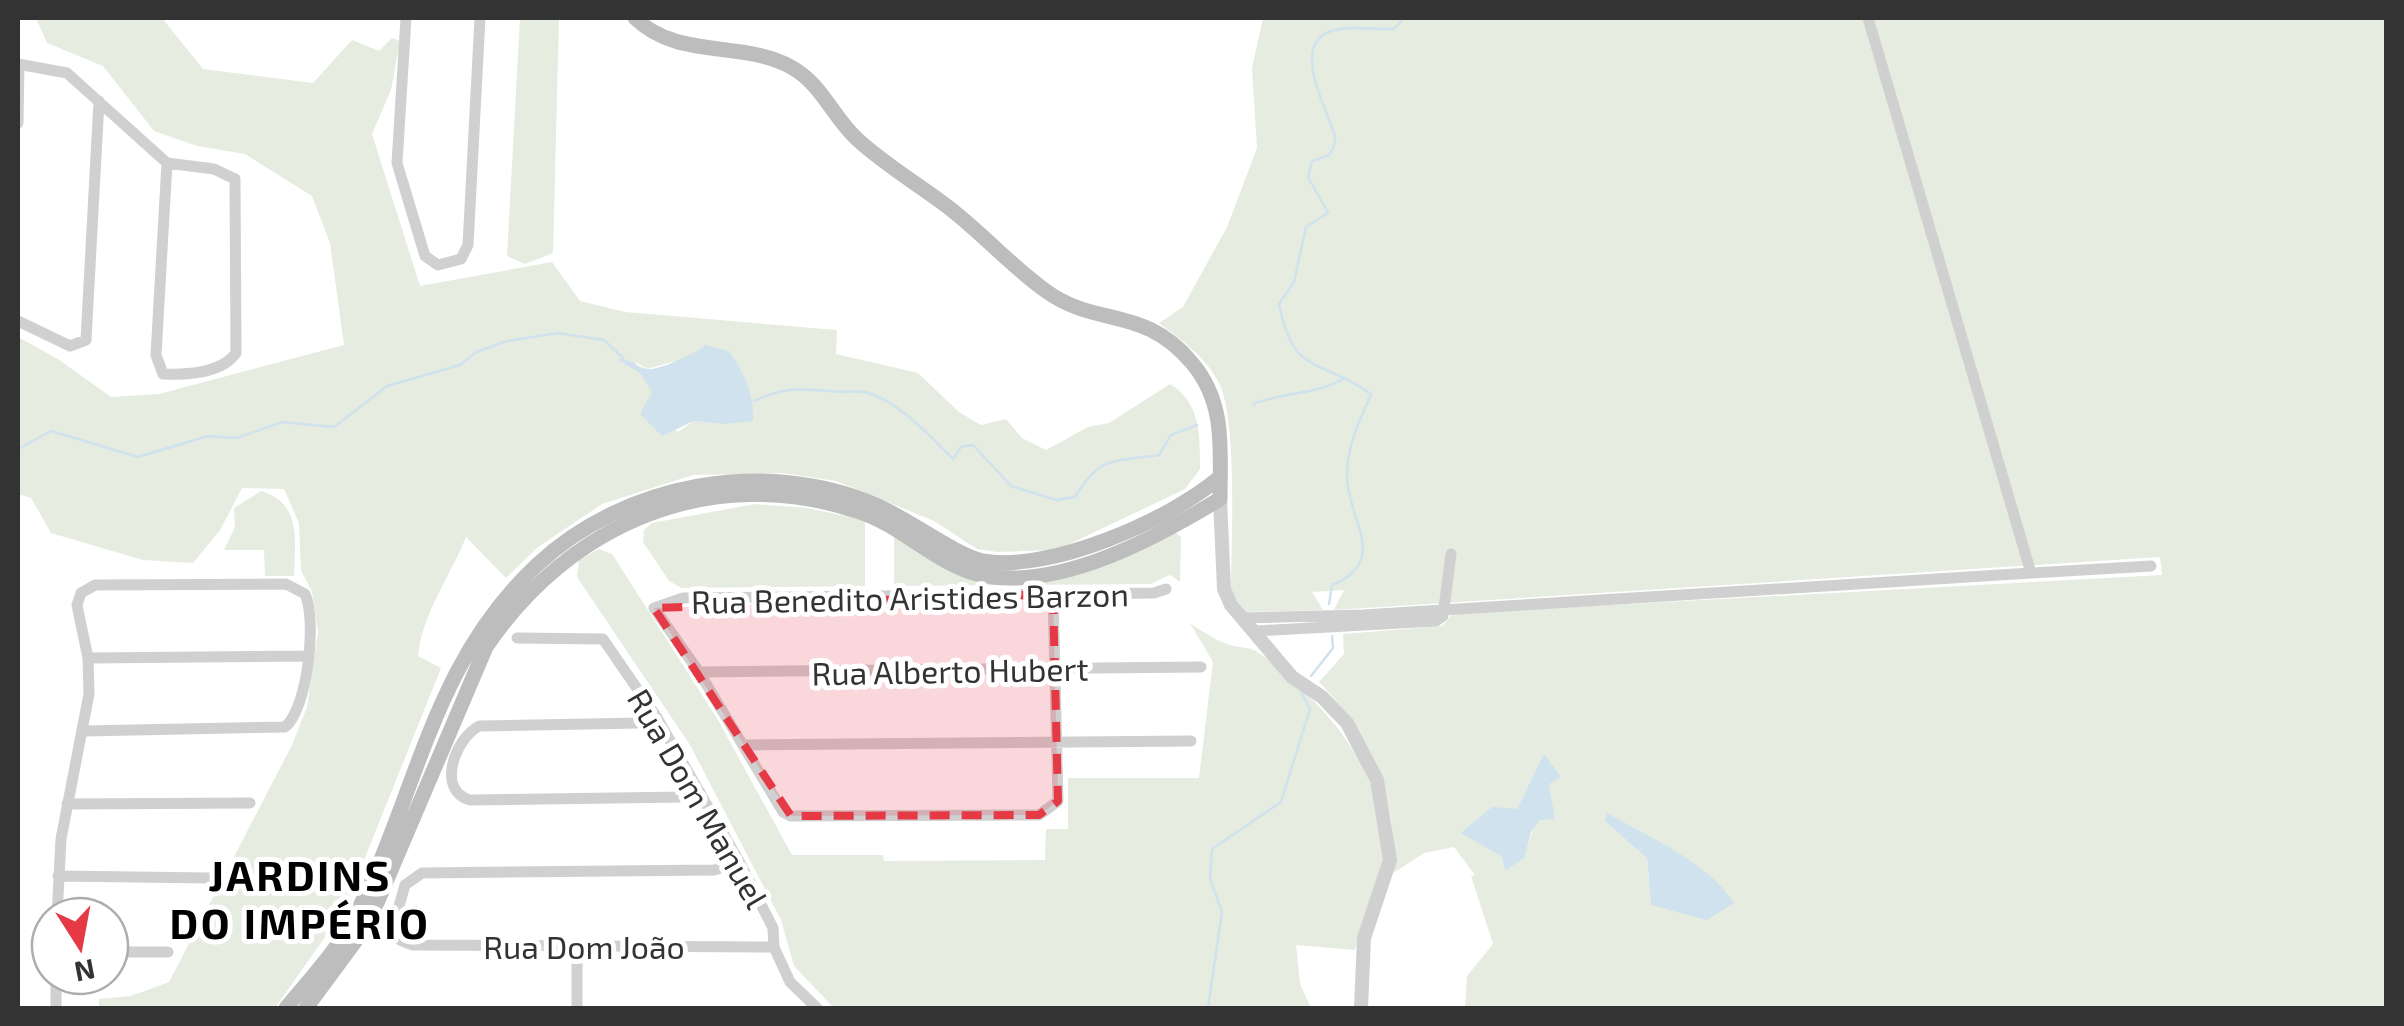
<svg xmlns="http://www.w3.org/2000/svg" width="2404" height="1026" viewBox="0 0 2404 1026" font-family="'Exo 2',sans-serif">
	<rect width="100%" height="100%" fill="#fff"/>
	<!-- green -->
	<path fill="#e6ecdf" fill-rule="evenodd" d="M 36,18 L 162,18 L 203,69 L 313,83 L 352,40 L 379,51 L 392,38 L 400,41 L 391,90 L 372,134 L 420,286 L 552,262 L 580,301 L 625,312 L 837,330 L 836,354 L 918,373 L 959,412 L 981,425 L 1006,419 L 1022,438 L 1046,450 L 1088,427 L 1109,423 L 1170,384 C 1201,403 1200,435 1200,469 L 1185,489 L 1057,550 L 997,552 L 977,549 L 934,521 L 836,481 L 783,473 L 693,475 L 602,504 L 538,547 L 506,578 L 466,537 C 450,577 422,614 418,656 L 441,668 L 344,910 L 275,1008 L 99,1008 L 99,999 L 131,996 L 169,982 L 292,745 L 307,707 L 318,632 L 312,592 L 301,570 L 299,523 L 284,489 L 242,488 L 220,530 L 193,563 L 143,560 L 51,533 L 31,498 L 18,494 L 18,337 L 58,359 L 111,397 L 159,394 L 344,345 L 330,243 L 312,196 L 245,154 L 197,146 L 154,131 L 103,66 L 47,43 ZM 697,355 L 724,424 L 694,421 L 678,432 L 649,406 L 653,393 L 635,362 L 647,369 Z
		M 520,18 L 559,18 L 553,253 L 525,264 L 507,256 Z
		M 1263,18 L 2386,18 L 2386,1008 L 1465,1008 L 1467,976 L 1493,944 L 1471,876 L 1475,875 L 1454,847 L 1424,853 L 1392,874 C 1399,797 1372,737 1319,682 L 1344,654 L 1343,634 L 1442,626 L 1452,615 L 1463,613 L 2162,575 L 2160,557 L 1334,610 L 1344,590 L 1312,592 L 1323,610 L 1246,612 L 1231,593 C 1231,545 1238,421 1219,383 C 1206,357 1181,340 1159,323 L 1183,307 L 1227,227 L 1257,148 L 1252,68 ZM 1544,755 C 1552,800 1534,816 1525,857 L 1505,870 L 1502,857 L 1462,833 L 1517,809 ZM 1647,858 L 1683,858 L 1694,863 L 1651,905 Z
		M 261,491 C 302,503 295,541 294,576 L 265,576 L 264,550 L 224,550 L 235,527 L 234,508 Z
		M 755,504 L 807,508 L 865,520 L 865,586 L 682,588 L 669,581 L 643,542 L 644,530 L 652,523 Z
		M 1165,532 L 1175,532 L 1181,537 L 1180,582 L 1170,575 L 1150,584 L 894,586 L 894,533 C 1005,618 1051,587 1165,532 Z
		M 599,549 L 612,554 L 718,720 L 792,855 L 883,855 L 884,861 L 1045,860 L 1046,829 L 1068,829 L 1068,778 L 1199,778 L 1213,662 L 1190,623 C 1203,632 1215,640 1230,645 C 1240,648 1251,647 1259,653 C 1324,701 1398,782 1381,870 C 1375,898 1359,922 1355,950 L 1296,945 L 1300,984 L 1311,1008 L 834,1008 L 794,966 L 781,920 L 690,745 L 577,577 L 579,560 Z"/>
	<!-- water -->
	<path fill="#cfe2ee" d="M 705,345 L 729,351 C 745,374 754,393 753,421 L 723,424 L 694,421 L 662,436 L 640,414 L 652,392 L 640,373 L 617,359 C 631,358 636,367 647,369 C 658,371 699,352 705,345 Z
		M 1544,754 L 1561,777 L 1549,784 L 1555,819 L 1540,820 L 1531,832 L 1525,857 L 1505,871 L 1502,857 L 1461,833 L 1492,807 L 1517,809 Z
		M 1607,813 C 1651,839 1706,860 1734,903 L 1707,920 L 1651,905 L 1647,858 L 1605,821 Z"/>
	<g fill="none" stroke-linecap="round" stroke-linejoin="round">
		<!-- stream -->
		<path stroke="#cfe2ee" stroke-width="2.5" d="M 754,401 C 782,388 798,388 829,391 C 841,393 856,390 868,393 C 900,402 929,436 953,459 L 961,447 L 973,445 L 1011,486 L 1056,500 L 1075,497 C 1100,455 1113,462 1159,455 L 1171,435 L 1197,425
			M 1253,404 C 1282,392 1315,395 1343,379
			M 18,449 L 51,431 L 138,457 L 208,436 L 237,438 L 282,422 L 334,427 L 387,386 L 460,365 L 476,352 L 507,341 L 558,333 L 604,340 L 623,358
			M 1329,604 L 1332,585 C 1391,561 1347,518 1347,477 C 1347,444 1359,423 1371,394 C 1321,357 1293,378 1279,304 L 1294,282 L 1306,227 L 1328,213 L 1308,177 L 1312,161 L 1329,155 C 1334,148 1337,141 1334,133 C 1327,110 1290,44 1331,31 C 1352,25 1372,30 1394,29 L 1404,18
			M 1311,676 L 1333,648 L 1332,636
			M 1208,1008 L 1222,912 L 1210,879 L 1212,849 L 1281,802 L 1310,709 L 1301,692"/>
		<!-- minor -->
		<path stroke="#d0d0d0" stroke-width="11" d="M 406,18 L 397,163 L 425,256 L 438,265 L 461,259 L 468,245 L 480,18
			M 18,64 L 67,73 L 167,163 L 214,169 L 235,179 L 236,353 C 222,373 186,375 163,374 L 156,355 L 167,163
			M 18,123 L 19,64
			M 18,321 L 70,346 L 86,340 L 99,101
			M 2031,573 L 2151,566
			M 1053,594 L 1058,801 L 1039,815 L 791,816 L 783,812 L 699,672 L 654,608 L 683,598 L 1154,593 L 1166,589
			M 1241,618 L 1363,615 L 2031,573 L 1868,18
			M 1255,631 L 1436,621 L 1443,616 L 1451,554
			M 517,638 L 603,639 L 656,716 L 740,863 L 773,928 L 774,947 L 790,982 L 817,1008
			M 88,658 L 308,656
			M 699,672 L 1201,667
			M 656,716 L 639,723 L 479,726 C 455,739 436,790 470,800 L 684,797 L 700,792
			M 744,745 L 1191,741
			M 67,804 L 250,803
			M 740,863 L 714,870 L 422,873 L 405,885 L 393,927 L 400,940 L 413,945 L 774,947
			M 58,876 L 210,878
			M 57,916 L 61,839 L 89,694 L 88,658 L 77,605 L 81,593 L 95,585 L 286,584 L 305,594 C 317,620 308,708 285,727 L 85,731
			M 110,952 L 168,952
			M 56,1008 L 56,976
			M 577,1008 L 577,947"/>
		<!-- tertiary -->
		<path stroke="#d0d0d0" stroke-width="14" d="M 1220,499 L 1224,589 L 1231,605 L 1292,677 L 1322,697 L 1347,723 L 1377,780 L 1390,860 L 1364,938 L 1361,1008"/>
		<!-- secondary -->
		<path stroke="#bdbdbd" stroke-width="15" d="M 286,1008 C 309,980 337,951 354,918 C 418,795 430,665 537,565 C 624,483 766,457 876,505 C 907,518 955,555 983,561 C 1049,573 1170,520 1220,477
			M 306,1008 L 368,924 L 486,647 C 570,523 710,463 857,511 C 903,525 938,567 985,576 C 1062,589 1156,538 1220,499 C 1220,449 1226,403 1192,363 C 1144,305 1097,328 1046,291 C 1011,266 982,233 948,207 C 918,184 885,165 857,139 C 832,116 822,84 791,67 C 742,40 678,60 635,18"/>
	</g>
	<!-- marked area -->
	<path fill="#e63946" fill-opacity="0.2" stroke="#e63946" stroke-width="8" stroke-dasharray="20 12" stroke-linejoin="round" d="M 1053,594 L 1058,801 L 1039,815 L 791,816 L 654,608 Z"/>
	<g text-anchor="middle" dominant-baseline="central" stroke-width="10" stroke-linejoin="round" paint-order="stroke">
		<!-- street labels -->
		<g font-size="32" fill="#333" stroke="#fff">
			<text transform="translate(910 597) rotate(-1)">Rua Benedito Aristides Barzon</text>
			<text transform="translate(950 670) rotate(-1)">Rua Alberto Hubert</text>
			<text transform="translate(699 798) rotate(60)">Rua Dom Manuel</text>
			<text x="584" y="946">Rua Dom João</text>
		</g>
		<!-- district labels -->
		<g font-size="42" font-weight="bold" letter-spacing="2.5" fill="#000" stroke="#fff">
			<text x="300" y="874">JARDINS<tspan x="300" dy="48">DO IMPÉRIO</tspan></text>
		</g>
	</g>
	<!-- border -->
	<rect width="2404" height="1026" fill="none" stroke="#333333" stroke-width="40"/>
	<!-- north arrow -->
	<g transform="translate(80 946) rotate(169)"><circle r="48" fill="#ffffff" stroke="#adadad" stroke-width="2.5"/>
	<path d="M0-8L18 38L0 25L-18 38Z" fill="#e63946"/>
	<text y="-15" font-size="28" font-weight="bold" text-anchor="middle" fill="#333333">N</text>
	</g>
</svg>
